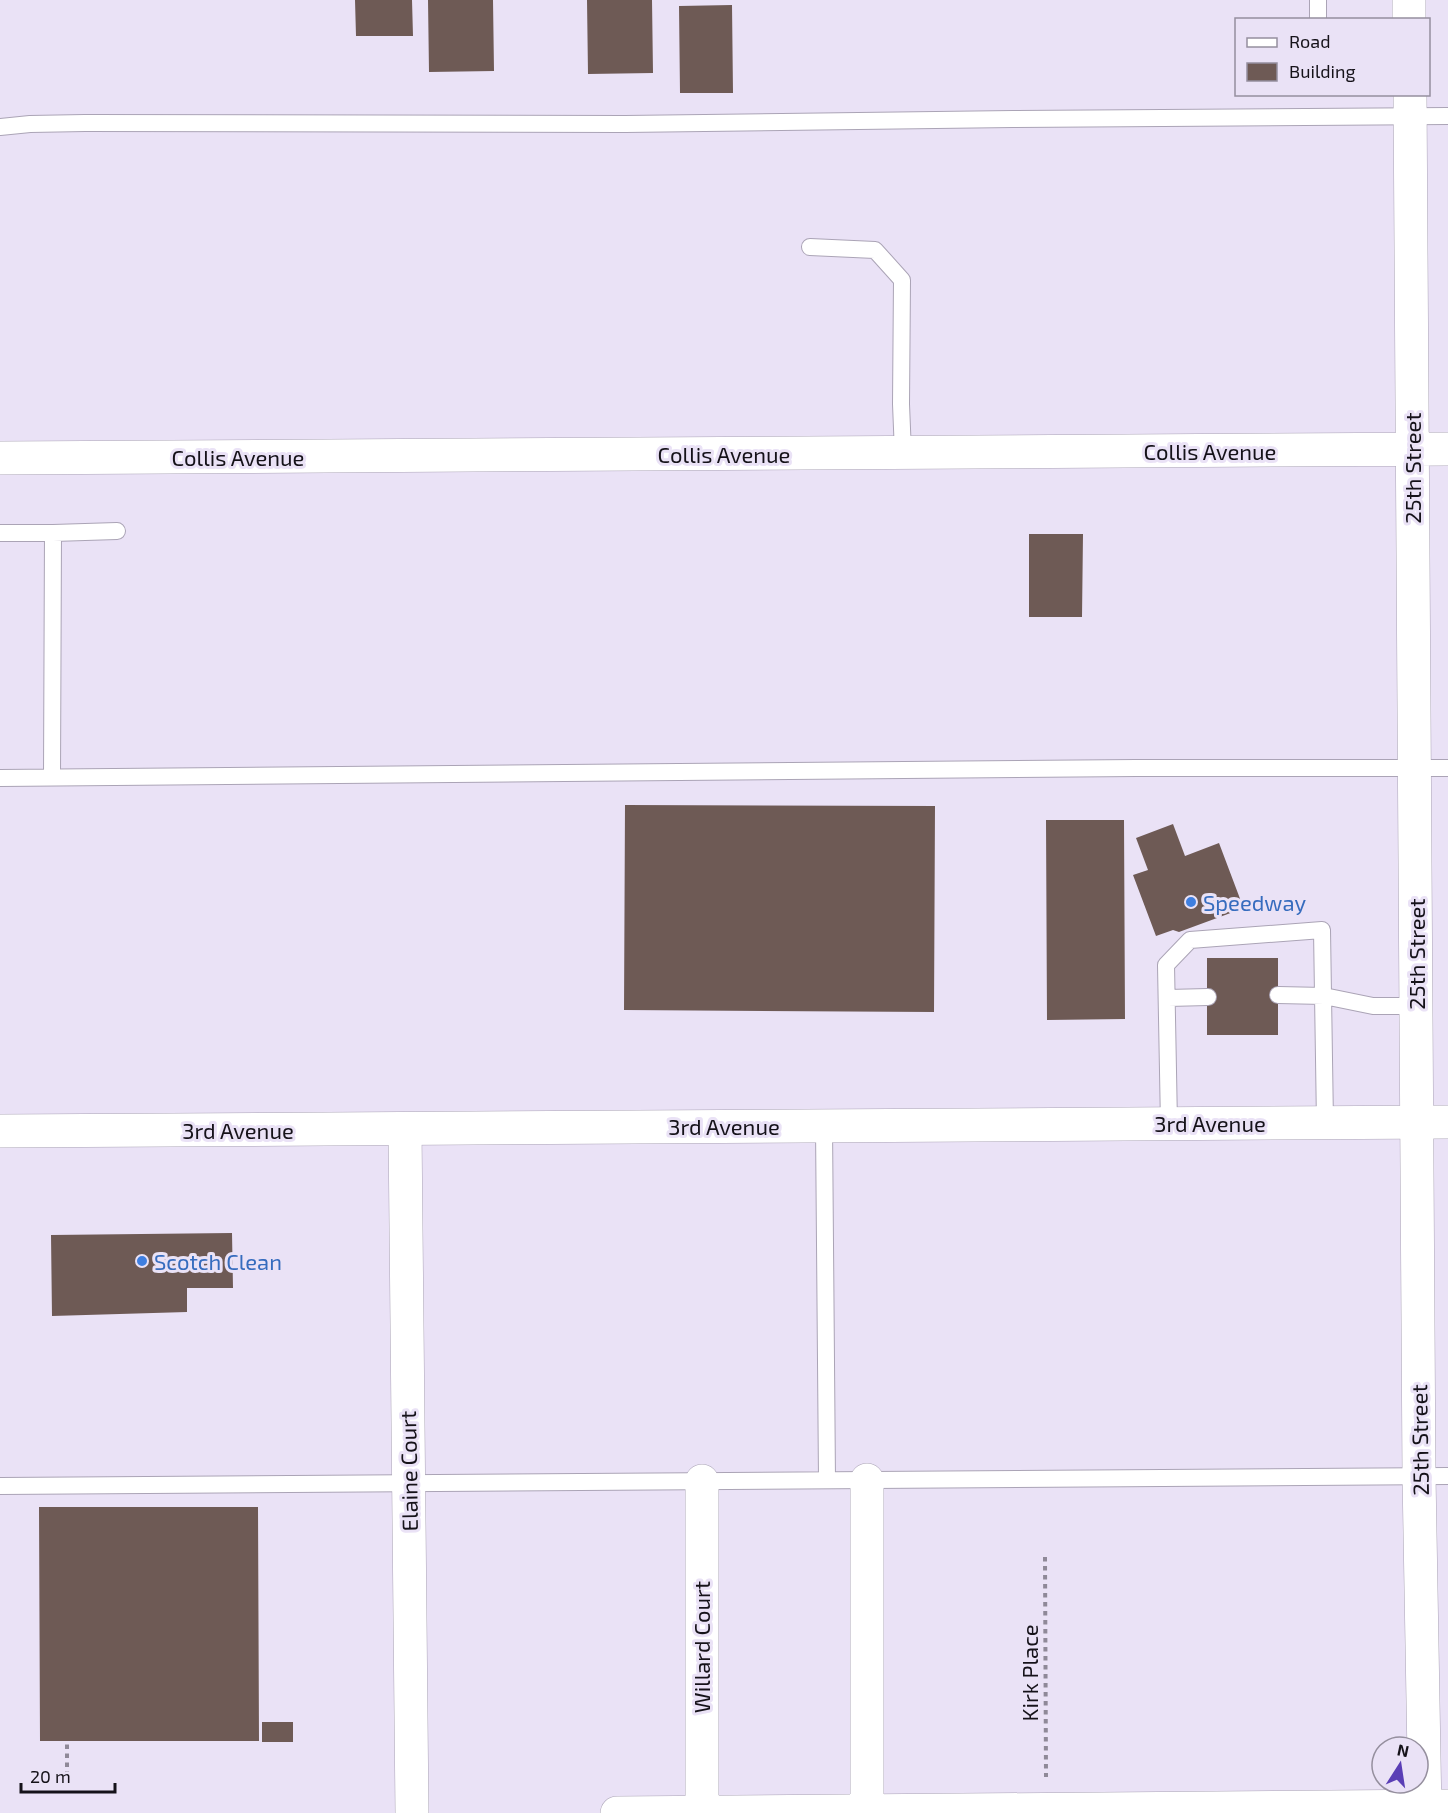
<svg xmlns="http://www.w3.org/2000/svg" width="1448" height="1813" viewBox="0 0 1448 1813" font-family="'Exo 2',sans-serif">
	<rect width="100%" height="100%" fill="#eae2f6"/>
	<!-- building -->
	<path fill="#6e5a55" d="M 355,0 L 412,0 L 413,36 L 356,36 Z
		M 428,0 L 493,0 L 494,71 L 429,72 Z
		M 587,0 L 652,0 L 653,73 L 588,74 Z
		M 732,5 L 733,93 L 680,93 L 679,6 Z
		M 1029,534 L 1083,534 L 1082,617 L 1029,617 Z
		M 625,805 L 935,806 L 934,1012 L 624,1010 Z
		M 1046,820 L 1124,820 L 1125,1019 L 1047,1020 Z
		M 1173,824 L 1185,856 L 1219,843 L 1242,904 L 1238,905 L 1236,911 L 1179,932 L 1173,930 L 1156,936 L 1133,875 L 1148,870 L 1136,838 Z
		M 1207,958 L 1278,958 L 1278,1035 L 1207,1035 Z
		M 232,1233 L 233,1288 L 187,1288 L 187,1312 L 52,1316 L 51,1235 Z
		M 39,1507 L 258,1507 L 259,1741 L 40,1741 Z
		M 262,1722 L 293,1722 L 293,1742 L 262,1742 Z"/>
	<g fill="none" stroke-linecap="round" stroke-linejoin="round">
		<defs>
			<path id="service" d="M 1318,20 L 1318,0
				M 0,127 L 30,124 L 85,123 L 625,124 L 1013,119 L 1448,116
				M 810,247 L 875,250 L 902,280 L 901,404 L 903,453
				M 0,533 L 53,533 L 52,777
				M 53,533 L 117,531
				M 0,778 L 1136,768 L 1448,768
				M 1278,995 L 1324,996 L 1373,1006 L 1416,1006
				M 1168,998 L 1208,997
				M 1169,1124 L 1166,965 L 1190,940 L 1322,930 L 1325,1123
				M 824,1126 L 827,1480
				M 0,1486 L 1448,1476"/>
			<path id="minor" d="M 1409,0 L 1409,20
				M 1410,94 L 1419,1476 L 1425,1813
				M 0,458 L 1448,449
				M 405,1129 L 412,1813
				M 867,1480 L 867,1811
				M 617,1813 L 1448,1806
				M 702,1813 L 702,1481"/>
			<path id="primary" d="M 0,1131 L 1448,1122"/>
		</defs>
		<!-- service casing -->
		<use href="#service" stroke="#aba4b6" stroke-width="18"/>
		<!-- minor casing -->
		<use href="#minor" stroke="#aba4b6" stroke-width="34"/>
		<!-- primary casing -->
		<use href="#primary" stroke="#aba4b6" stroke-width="34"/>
		<!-- path -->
		<path stroke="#8f8998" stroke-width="4" stroke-dasharray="4.5 4.5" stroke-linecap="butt" d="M 1045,1557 L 1046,1777
			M 67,1776 L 67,1742"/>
		<!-- service -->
		<use href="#service" stroke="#fff" stroke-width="16"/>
		<!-- minor -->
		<use href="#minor" stroke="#fff" stroke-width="33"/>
		<!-- primary -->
		<use href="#primary" stroke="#fff" stroke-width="33"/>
	</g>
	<!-- markers -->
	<g fill="#3f7fe0" stroke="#eae2f6" stroke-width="2">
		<circle cx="1191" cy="902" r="6"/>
		<circle cx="142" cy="1261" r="6"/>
	</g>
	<g text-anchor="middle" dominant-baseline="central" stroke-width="6" stroke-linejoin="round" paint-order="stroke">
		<!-- street labels -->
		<g font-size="22" fill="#151219" stroke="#eae2f6">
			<text x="1210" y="451">Collis Avenue</text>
			<text x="724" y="454">Collis Avenue</text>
			<text x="238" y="457">Collis Avenue</text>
			<text transform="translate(1412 468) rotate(-90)">25th Street</text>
			<text transform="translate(1416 954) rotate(-90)">25th Street</text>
			<text x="1210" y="1123">3rd Avenue</text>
			<text x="724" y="1126">3rd Avenue</text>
			<text x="238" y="1130">3rd Avenue</text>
			<text transform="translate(1419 1440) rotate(-91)">25th Street</text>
			<text transform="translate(408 1471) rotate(-91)">Elaine Court</text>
			<text transform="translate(701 1647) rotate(-90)">Willard Court</text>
			<text transform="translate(1029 1673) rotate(-90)">Kirk Place</text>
		</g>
		<!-- shop labels -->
		<g font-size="22" fill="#366cbe" stroke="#eae2f6" text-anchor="start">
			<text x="1203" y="902">Speedway</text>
			<text x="154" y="1261">Scotch Clean</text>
		</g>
	</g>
	<!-- legend -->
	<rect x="1235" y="18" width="195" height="78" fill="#eae2f6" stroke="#958f9e" stroke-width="1.5"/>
	<rect x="1247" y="38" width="30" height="9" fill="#ffffff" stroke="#958f9e" stroke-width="1.5"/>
	<text x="1289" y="48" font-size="18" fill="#151219">Road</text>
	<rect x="1247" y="63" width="30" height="18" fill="#6e5a55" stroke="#958f9e" stroke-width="1.5"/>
	<text x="1289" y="78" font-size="18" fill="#151219">Building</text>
	<!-- north arrow -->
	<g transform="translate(1400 1765) rotate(12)"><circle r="28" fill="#eae2f6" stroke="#958f9e" stroke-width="1.5"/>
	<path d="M0-4.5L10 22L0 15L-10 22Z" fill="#5a3eb6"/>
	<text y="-9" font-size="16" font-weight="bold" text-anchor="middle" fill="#151219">N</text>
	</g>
	<!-- scale -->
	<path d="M21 1783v9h94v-9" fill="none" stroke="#151219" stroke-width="3"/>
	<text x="30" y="1783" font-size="18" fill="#151219" stroke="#eae2f6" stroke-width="4.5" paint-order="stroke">20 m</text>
</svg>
